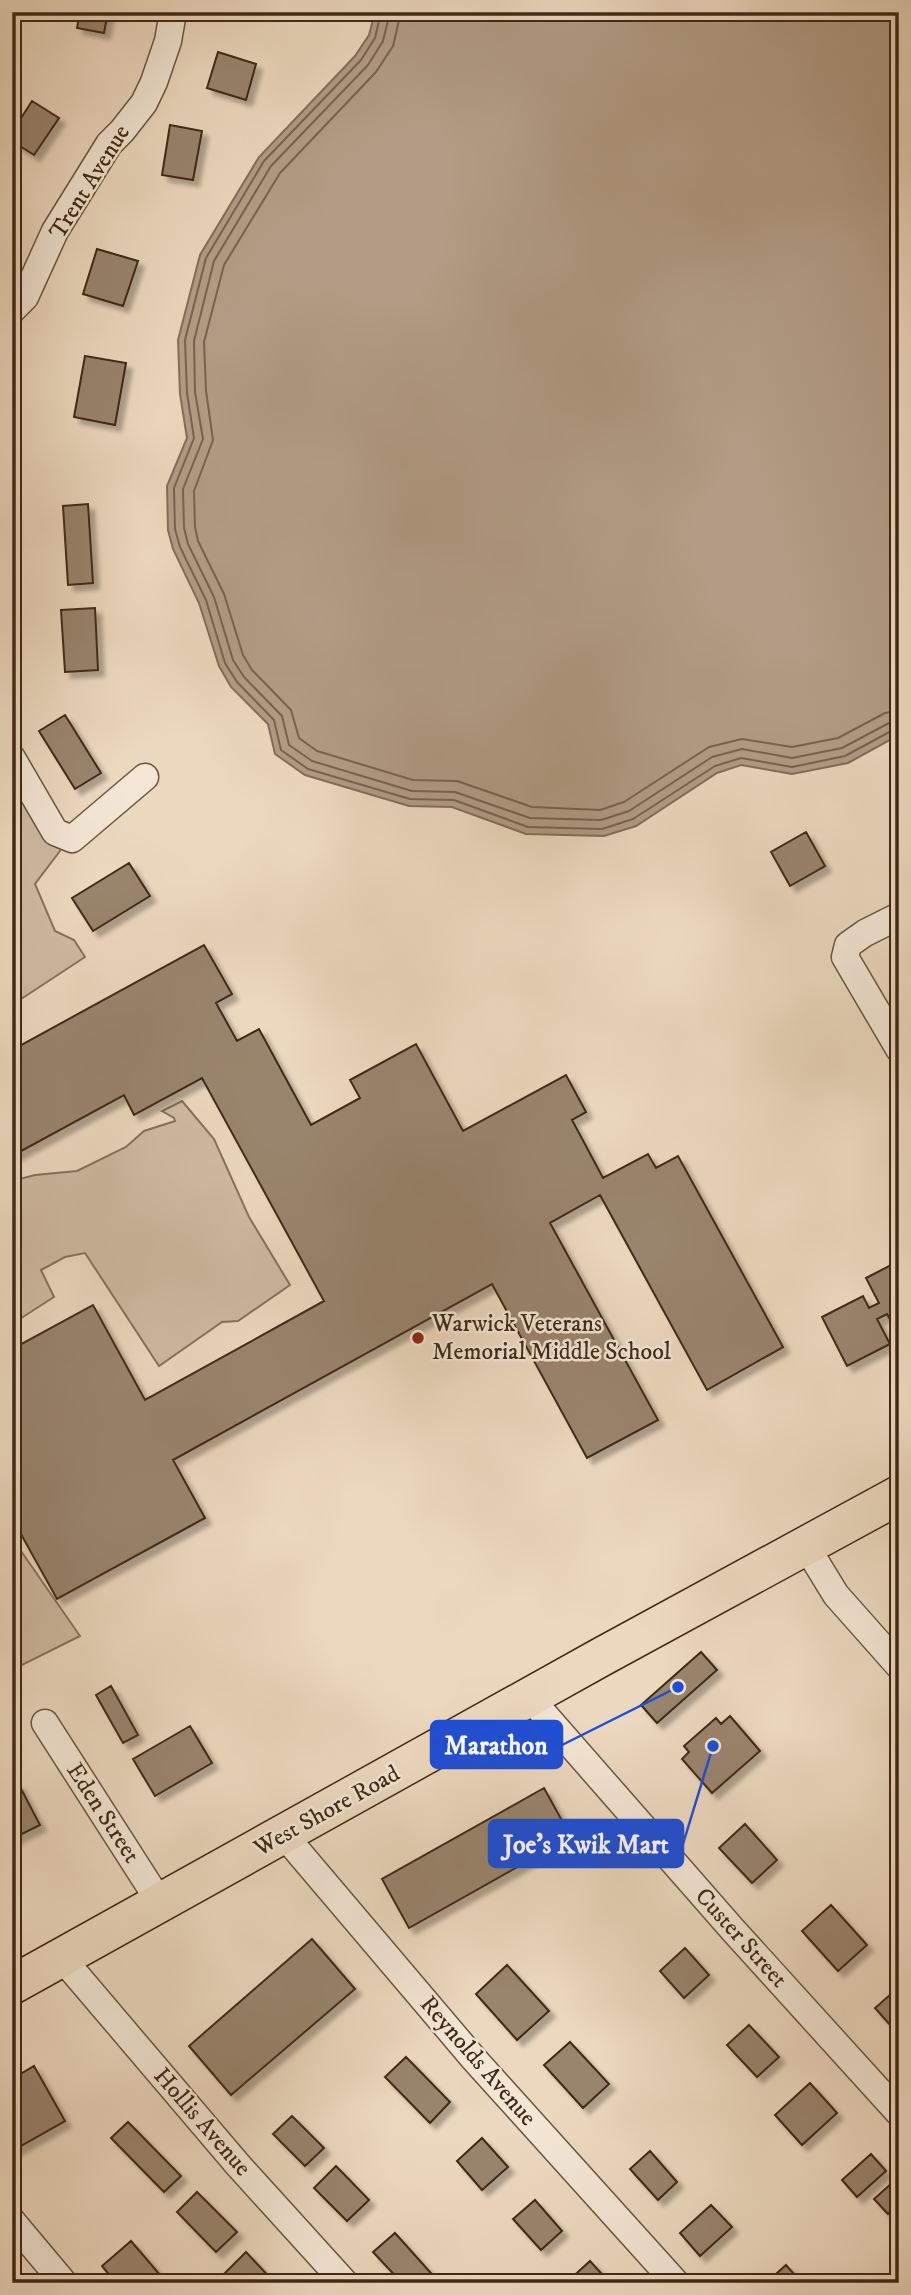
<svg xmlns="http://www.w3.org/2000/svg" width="911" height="2295" viewBox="0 0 911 2295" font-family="'IM FELL DW Pica',serif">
	<defs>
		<filter id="shadow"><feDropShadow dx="6" dy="6" stdDeviation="2" flood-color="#0004"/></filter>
	</defs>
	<rect width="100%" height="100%" fill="#ecd8be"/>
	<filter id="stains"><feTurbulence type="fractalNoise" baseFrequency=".00286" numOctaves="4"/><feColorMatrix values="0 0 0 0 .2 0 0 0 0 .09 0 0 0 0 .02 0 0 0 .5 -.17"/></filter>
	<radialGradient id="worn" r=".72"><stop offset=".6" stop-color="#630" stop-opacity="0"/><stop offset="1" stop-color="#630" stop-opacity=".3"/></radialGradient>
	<!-- green -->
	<path fill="#cfbaa1" stroke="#88725b" stroke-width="2" d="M 12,759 L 69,839 L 35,884 L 55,931 L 74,940 L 85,957 L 12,1005 Z
		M 182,1101 L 214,1139 L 249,1217 L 290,1285 L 238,1321 L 222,1322 L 159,1366 L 85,1253 L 65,1257 L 41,1270 L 54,1297 L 12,1324 L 12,1181 L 35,1175 L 77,1171 L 126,1147 L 144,1131 L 175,1121 L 174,1118 L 162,1111 Z
		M 12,1538 L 80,1636 L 12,1670 Z"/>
	<!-- water -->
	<path fill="#b29c85" stroke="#846e58" stroke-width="2" d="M 375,12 L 899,12 L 899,735 L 848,763 L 792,774 L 741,765 L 717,773 L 636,826 L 604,836 L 526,834 L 452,807 L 409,806 L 305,775 L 275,754 L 268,724 L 231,687 L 219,666 L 199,603 L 173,549 L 168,530 L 167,486 L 187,438 L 180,394 L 178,340 L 200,255 L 259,157 L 355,56 L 369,35 Z"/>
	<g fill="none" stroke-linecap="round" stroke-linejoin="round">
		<!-- shore -->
		<path stroke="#79624d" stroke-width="2" d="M 381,12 L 375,38 L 361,60 L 264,161 L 206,258 L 185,340 L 187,393 L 194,438 L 174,488 L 175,529 L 180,547 L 206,600 L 225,663 L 237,682 L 274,720 L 281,750 L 308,769 L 410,799 L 454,800 L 528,827 L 602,829 L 633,819 L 715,766 L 741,758 L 792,767 L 845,756 L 893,730 L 899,730
			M 390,12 L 383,41 L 368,65 L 271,166 L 214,261 L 194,341 L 195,392 L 203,439 L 183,489 L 184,528 L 188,544 L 214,597 L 233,660 L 244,677 L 282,716 L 289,745 L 312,761 L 412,791 L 455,792 L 530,818 L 601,820 L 629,811 L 712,757 L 742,749 L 792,758 L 842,748 L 889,723 L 899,721
			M 401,12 L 393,46 L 376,72 L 280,173 L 224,265 L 204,342 L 206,391 L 213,440 L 194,491 L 195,527 L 198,541 L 224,594 L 243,655 L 252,670 L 291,710 L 299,738 L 317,751 L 413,780 L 457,781 L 532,807 L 600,810 L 624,802 L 709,747 L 742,739 L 792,747 L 838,738 L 885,713 L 899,710"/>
	</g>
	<!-- building -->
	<path fill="#99846d" stroke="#402915" stroke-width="2" filter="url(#shadow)" d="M 80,12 L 108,12 L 104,33 L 77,28 Z
		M 218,52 L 256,64 L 246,100 L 207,88 Z
		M 32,101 L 59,118 L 34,155 L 12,141 L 12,132 Z
		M 170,125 L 202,131 L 193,180 L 162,175 Z
		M 97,249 L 138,261 L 123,306 L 83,294 Z
		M 85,356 L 126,363 L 115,425 L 74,417 Z
		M 88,504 L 93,583 L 68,585 L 63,506 Z
		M 95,608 L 98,670 L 65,672 L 61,610 Z
		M 65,715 L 101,773 L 75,789 L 39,731 Z
		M 806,832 L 825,866 L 790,886 L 771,852 Z
		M 129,863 L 150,896 L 93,931 L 72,898 Z
		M 204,945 L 232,994 L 216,1003 L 237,1041 L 259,1029 L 311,1125 L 360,1098 L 350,1080 L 416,1044 L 463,1131 L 566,1075 L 586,1112 L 572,1120 L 603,1178 L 648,1154 L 656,1168 L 678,1156 L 783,1347 L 707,1390 L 600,1195 L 550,1223 L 658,1420 L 587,1458 L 492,1284 L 173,1460 L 205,1518 L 57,1599 L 12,1518 L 12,1349 L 93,1305 L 145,1400 L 324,1301 L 202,1078 L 134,1115 L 124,1095 L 12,1156 L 12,1050 Z
		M 899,1261 L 899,1336 L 887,1314 L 877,1319 L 890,1344 L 847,1366 L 822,1317 L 863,1296 L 869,1308 L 879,1303 L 866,1278 Z
		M 701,1652 L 717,1670 L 657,1723 L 641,1705 Z
		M 111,1686 L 138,1735 L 123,1743 L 96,1695 Z
		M 730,1716 L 760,1751 L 712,1793 L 682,1759 L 689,1752 L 684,1746 L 716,1718 L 721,1724 Z
		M 190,1726 L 212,1763 L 155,1796 L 133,1759 Z
		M 18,1783 L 40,1825 L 12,1839 L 12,1786 Z
		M 544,1788 L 571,1837 L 409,1928 L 382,1879 Z
		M 745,1824 L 777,1860 L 752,1883 L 719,1848 Z
		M 831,1905 L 867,1945 L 838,1971 L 802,1931 Z
		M 312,1939 L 355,1989 L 231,2095 L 189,2046 Z
		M 685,1948 L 709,1975 L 684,1998 L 660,1971 Z
		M 507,1965 L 549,2011 L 517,2040 L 476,1994 Z
		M 899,1987 L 899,2035 L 875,2008 Z
		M 749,2025 L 779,2057 L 757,2077 L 727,2045 Z
		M 570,2042 L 609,2084 L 583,2108 L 544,2065 Z
		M 406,2057 L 450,2102 L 430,2123 L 385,2077 Z
		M 34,2066 L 65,2121 L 12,2151 L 12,2079 Z
		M 810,2083 L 837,2113 L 802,2145 L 775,2115 Z
		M 292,2116 L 324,2148 L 305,2166 L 273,2134 Z
		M 128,2122 L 181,2176 L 164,2192 L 111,2138 Z
		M 482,2138 L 508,2167 L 482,2190 L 457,2161 Z
		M 650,2151 L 677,2182 L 658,2200 L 630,2169 Z
		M 871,2154 L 886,2171 L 857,2197 L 842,2180 Z
		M 336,2166 L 369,2200 L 347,2221 L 314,2188 Z
		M 892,2183 L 899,2191 L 899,2204 L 888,2214 L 874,2199 Z
		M 197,2192 L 237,2232 L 216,2252 L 177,2212 Z
		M 535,2200 L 562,2231 L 541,2250 L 513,2219 Z
		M 711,2205 L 732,2227 L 700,2256 L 680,2233 Z
		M 395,2233 L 438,2281 L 436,2283 L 402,2283 L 373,2252 Z
		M 131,2241 L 167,2283 L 116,2283 L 102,2266 Z
		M 246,2252 L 275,2283 L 225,2283 L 220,2278 Z
		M 590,2261 L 610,2283 L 566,2283 Z
		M 786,2265 L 802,2283 L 766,2283 Z"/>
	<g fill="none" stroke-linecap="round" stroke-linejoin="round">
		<defs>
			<path id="street" d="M 12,310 L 25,297 L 55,231 L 109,144 L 122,131 L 144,103 L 154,82 L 168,41 L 173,12
				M 12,758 L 55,832 L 72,839 L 145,777
				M 899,916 L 865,933 L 848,945 L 845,957 L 899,1049
				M 806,1546 L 836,1595 L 899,1666
				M 530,1698 L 733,1930 L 899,2113
				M 45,1723 L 161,1904
				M 284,1835 L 474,2059 L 676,2283
				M 62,1958 L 238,2165 L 345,2283
				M 12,2221 L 64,2283"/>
			<path id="primary" d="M 12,1985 L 603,1656 L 899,1495"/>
		</defs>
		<!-- street casing -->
		<use href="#street" stroke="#6b553f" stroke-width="29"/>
		<!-- primary casing -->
		<use href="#primary" stroke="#402915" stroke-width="41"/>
		<!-- street -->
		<use href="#street" stroke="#f3e6d5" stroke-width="26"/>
		<!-- primary -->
		<use href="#primary" stroke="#ecd8be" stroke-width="38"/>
	</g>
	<!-- markers -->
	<circle fill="#8f2418" stroke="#f3e6d5" stroke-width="2.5" cx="418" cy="1338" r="7"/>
	<g text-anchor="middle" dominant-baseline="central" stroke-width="5" stroke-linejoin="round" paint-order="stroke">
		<!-- street labels -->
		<g font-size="24" fill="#402915" stroke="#f3e6d5">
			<text transform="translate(90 182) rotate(-58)">Trent Avenue</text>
			<text transform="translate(327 1811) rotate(-29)">West Shore Road</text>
			<text transform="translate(103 1813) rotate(57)">Eden Street</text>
			<text transform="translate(741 1938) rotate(48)">Custer Street</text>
			<text transform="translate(478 2061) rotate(49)">Reynolds Avenue</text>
			<text transform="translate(202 2122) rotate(49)">Hollis Avenue</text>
		</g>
		<!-- poi labels -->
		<g font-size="24" fill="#402915" stroke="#f3e6d5" text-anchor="start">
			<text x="432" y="1324">Warwick Veterans<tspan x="432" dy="28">Memorial Middle School</tspan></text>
		</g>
	</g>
	<!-- callouts -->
	<path fill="none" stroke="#1d4ed8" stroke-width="2.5" d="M678 1687L562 1745M713 1746L683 1844"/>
	<g fill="#1d4ed8" stroke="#f3e6d5" stroke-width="2.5">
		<circle cx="678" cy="1687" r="7"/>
		<circle cx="713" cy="1746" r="7"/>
	</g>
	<g fill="#1d4ed8" stroke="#1d4ed8" stroke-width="2.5">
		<rect x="431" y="1721" width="131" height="47" rx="7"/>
		<rect x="489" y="1820" width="194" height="47" rx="7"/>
	</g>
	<g font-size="26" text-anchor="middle" font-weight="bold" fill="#fff">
		<text x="496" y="1754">Marathon</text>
		<text x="586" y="1853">Joe's Kwik Mart</text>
	</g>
	<!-- margin -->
	<rect width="911" height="2295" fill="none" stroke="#ecd8be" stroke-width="42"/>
	<rect x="14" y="14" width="883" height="2267" fill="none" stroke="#402915" stroke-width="3.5"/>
	<rect x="21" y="21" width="869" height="2253" fill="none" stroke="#402915" stroke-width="2"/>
	<rect width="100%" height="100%" filter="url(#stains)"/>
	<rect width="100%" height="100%" fill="url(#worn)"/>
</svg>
